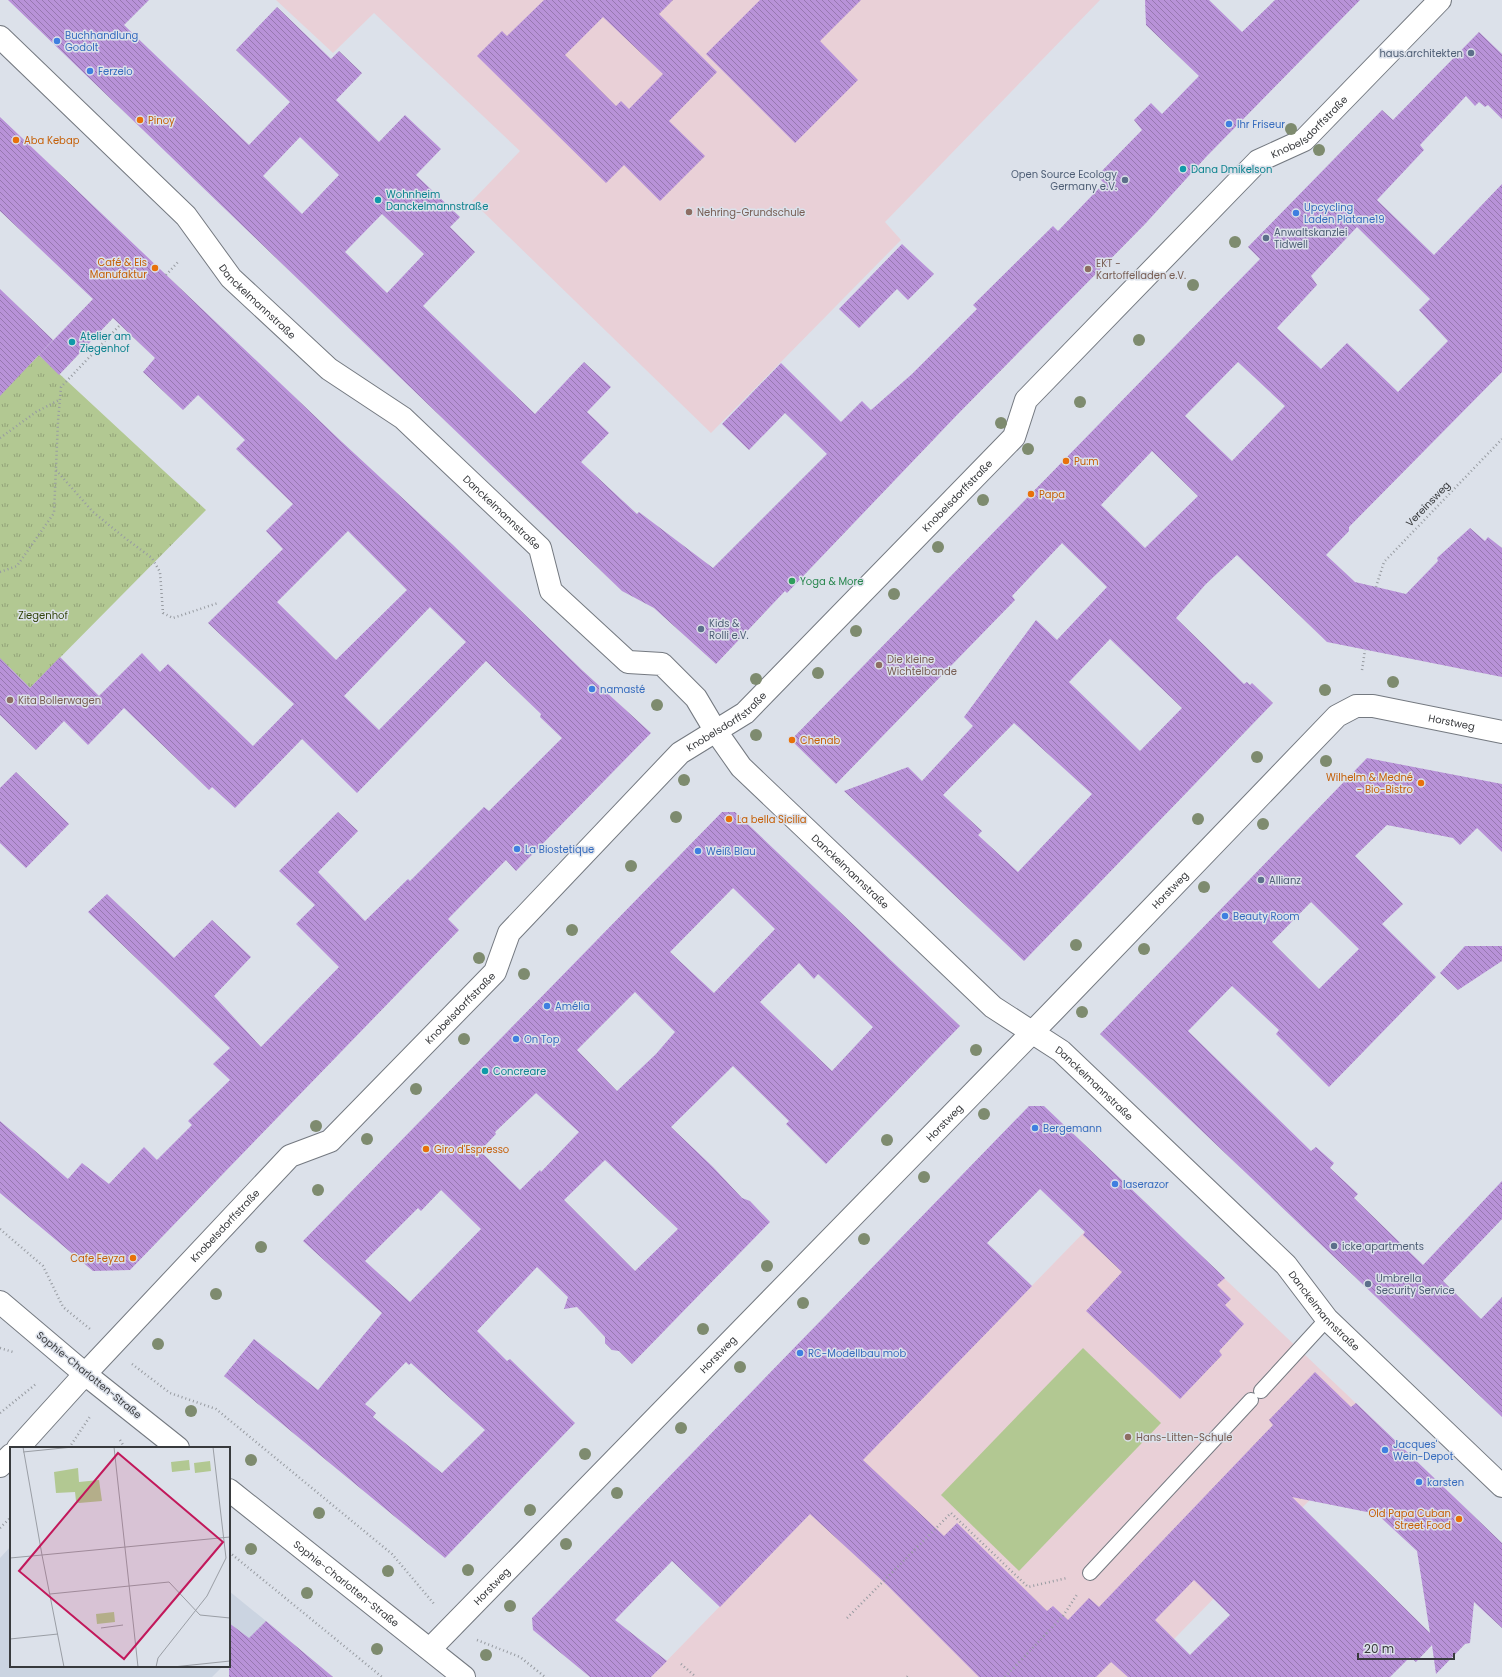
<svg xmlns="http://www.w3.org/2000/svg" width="1502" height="1677" viewBox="0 0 1502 1677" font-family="Poppins,sans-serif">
	<defs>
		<pattern id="park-tufts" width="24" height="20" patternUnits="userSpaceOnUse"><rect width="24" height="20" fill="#b2c892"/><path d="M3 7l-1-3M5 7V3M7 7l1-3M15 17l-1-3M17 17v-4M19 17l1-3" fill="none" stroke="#92a378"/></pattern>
		<pattern id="building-back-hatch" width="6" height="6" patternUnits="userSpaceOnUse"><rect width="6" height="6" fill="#b892d8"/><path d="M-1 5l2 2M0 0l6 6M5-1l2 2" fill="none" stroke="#9778b0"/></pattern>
	</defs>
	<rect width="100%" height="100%" fill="#dce1ea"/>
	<!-- built -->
	<path fill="#cbd4e1" d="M 11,1546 L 11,1666 L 223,1666 L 212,1677 L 0,1677 L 0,1558 Z
		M 229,1591 L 266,1621 L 229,1659 Z"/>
	<!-- education -->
	<path fill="#e9d0d7" d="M 276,0 L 1100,0 L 885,222 L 901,240 L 711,433 L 472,201 L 520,151 L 374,13 L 333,53 Z
		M 1128,1187 L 1381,1427 L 1302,1508 L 1137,1677 L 651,1677 Z"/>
	<!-- grass -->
	<path fill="#b2c892" d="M 1083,1348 L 1161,1423 L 1019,1571 L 941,1495 Z"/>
	<!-- park -->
	<path fill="url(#park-tufts)" d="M 39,355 L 206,510 L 30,688 L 9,667 L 0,676 L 0,394 Z"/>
	<!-- building -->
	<path fill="url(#building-back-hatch)" fill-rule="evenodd" d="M 8,0 L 149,0 L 124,25 L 249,145 L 290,102 L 236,50 L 277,7 L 331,59 L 339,51 L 362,73 L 336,100 L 379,142 L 405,115 L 441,149 L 416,175 L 460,217 L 450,227 L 475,252 L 423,306 L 535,414 L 584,362 L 611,387 L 587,412 L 609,433 L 581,462 L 637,514 L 639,512 L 713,568 L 827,454 L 785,413 L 749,450 L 722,424 L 781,363 L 841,422 L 862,401 L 871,410 L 912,374 L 977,309 L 973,305 L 1053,226 L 1058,231 L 1104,183 L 1097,176 L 1142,130 L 1134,120 L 1151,103 L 1162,114 L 1199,76 L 1146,25 L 1145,0 L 1209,0 L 1242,32 L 1275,0 L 1360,0 L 1206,157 L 1146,223 L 956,416 L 787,593 L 785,591 L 716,664 L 654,608 L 622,591 ZM 300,137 L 339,175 L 302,214 L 263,176 ZM 382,214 L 424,254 L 387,293 L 345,252 Z
		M 544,0 L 673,0 L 659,14 L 717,72 L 669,121 L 705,156 L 660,201 L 624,165 L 606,183 L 477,56 L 502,31 L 507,36 ZM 603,17 L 663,74 L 629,109 L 621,101 L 616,106 L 565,55 Z
		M 760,0 L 861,0 L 820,41 L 858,80 L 795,143 L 706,54 Z
		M 1479,32 L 1502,54 L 1502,119 L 1488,105 L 1485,107 L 1479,102 L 1475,106 L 1466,96 L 1420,145 L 1424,150 L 1377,200 L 1434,255 L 1502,184 L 1502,372 L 1349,527 L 1349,531 L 1326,555 L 1355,582 L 1406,594 L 1438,561 L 1437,558 L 1470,528 L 1485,541 L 1488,537 L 1502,548 L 1502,677 L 1327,642 L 1237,555 L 1206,584 L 1176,618 L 1244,684 L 1247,682 L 1250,685 L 1252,683 L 1273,703 L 1024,961 L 844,791 L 908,767 L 922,781 L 973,726 L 964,717 L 1036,620 L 1057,640 L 1107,587 L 1062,543 L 1012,596 L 1015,600 L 836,784 L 791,740 L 1260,259 L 1248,247 L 1335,158 L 1382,110 L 1393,120 ZM 1357,227 L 1430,299 L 1419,310 L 1448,341 L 1398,392 L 1347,343 L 1321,369 L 1277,328 L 1317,285 L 1311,276 ZM 1238,362 L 1285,406 L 1232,461 L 1185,416 ZM 1152,451 L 1198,496 L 1145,548 L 1101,505 ZM 1110,639 L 1182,708 L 1140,751 L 1069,682 ZM 1014,723 L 1092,794 L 1018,872 L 978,835 L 982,831 L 943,795 Z
		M 0,117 L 342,442 L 452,544 L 583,671 L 651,733 L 516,871 L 506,860 L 448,919 L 459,930 L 130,1270 L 93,1271 L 0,1193 L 0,1121 L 68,1179 L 82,1163 L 109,1184 L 144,1147 L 157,1160 L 192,1125 L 188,1121 L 230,1080 L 213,1064 L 230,1048 L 88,912 L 107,894 L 174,958 L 212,920 L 251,957 L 214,996 L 261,1047 L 339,967 L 296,924 L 315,905 L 279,871 L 338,812 L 358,831 L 318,872 L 365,921 L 408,879 L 410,881 L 484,807 L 489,811 L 562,738 L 540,717 L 541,714 L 486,661 L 357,793 L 302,739 L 235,808 L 212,787 L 209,790 L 124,708 L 88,745 L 64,721 L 36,750 L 0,715 L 0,658 L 30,688 L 60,657 L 99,696 L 142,653 L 160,672 L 168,664 L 253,746 L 294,704 L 208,623 L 283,549 L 266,531 L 293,504 L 236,449 L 245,440 L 198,395 L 183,410 L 143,372 L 155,358 L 113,318 L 59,375 L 39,355 L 93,299 L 0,211 ZM 348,531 L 407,590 L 336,660 L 277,602 ZM 430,607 L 466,642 L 379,730 L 344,696 Z
		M 902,244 L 934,274 L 908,300 L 897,289 L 859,328 L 839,309 Z
		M 0,289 L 53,340 L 0,396 Z
		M 1367,758 L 1502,784 L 1502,852 L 1477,828 L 1460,845 L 1453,838 L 1387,825 L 1355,856 L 1403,904 L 1382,924 L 1436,977 L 1329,1087 L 1276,1034 L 1279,1030 L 1232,986 L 1188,1031 L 1311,1151 L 1316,1147 L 1334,1163 L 1330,1168 L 1358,1194 L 1354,1198 L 1423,1265 L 1502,1181 L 1502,1219 L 1443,1281 L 1481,1319 L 1502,1297 L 1502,1417 L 1100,1034 ZM 1311,902 L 1359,949 L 1319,989 L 1272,942 Z
		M 16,772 L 69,824 L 26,868 L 0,843 L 0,788 Z
		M 722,812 L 735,812 L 960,1026 L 826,1164 L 786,1124 L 789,1121 L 733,1066 L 671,1127 L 713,1167 L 742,1198 L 750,1201 L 770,1222 L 632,1364 L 619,1351 L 612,1350 L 605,1343 L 605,1337 L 577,1307 L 564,1309 L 568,1297 L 537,1267 L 477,1331 L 507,1361 L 510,1359 L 575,1423 L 445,1558 L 224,1376 L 254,1339 L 318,1390 L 382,1313 L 303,1241 ZM 733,888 L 775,929 L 714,993 L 670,952 ZM 799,963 L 814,979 L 818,974 L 873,1027 L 832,1071 L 760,1002 ZM 635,992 L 675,1032 L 656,1054 L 617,1091 L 577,1050 ZM 536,1093 L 579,1132 L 541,1172 L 540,1170 L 520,1190 L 480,1151 L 496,1134 L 495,1132 ZM 605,1160 L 678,1229 L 635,1271 L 564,1200 ZM 441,1190 L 481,1229 L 410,1302 L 365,1261 L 418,1208 L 421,1211 ZM 406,1362 L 409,1365 L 411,1363 L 485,1430 L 442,1473 L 373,1417 L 376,1413 L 365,1404 Z
		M 1465,946 L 1502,946 L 1502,961 L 1458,990 L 1440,973 Z
		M 1029,1106 L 1044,1106 L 1225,1278 L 1217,1285 L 1231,1299 L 1225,1305 L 1244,1324 L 1219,1351 L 1222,1355 L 1180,1399 L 1086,1311 L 1122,1272 L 1083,1235 L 1085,1232 L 1040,1189 L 987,1243 L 1032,1286 L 863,1460 L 944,1536 L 957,1523 L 1047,1611 L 1053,1606 L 1068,1620 L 1089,1598 L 1099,1607 L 1273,1425 L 1269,1420 L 1315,1372 L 1351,1407 L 1356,1403 L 1502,1543 L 1502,1628 L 1474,1602 L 1470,1643 L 1465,1644 L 1436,1674 L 1432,1645 L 1416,1662 L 1410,1657 L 1390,1677 L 1128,1677 L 1111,1662 L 1096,1677 L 979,1677 L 886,1584 L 810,1514 L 720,1607 L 672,1561 L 615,1620 L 667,1661 L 651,1677 L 590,1677 L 533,1630 L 532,1618 ZM 1292,1497 L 1377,1514 L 1417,1551 L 1430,1633 ZM 1194,1580 L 1230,1615 L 1190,1655 L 1155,1620 Z
		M 266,1621 L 333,1677 L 229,1677 L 229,1623 L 249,1638 Z"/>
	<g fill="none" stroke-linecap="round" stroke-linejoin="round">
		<defs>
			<path id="lane" d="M 1261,1391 L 1327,1319
				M 1090,1573 L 1251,1400"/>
			<g id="street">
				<path id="s1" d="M 0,37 L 186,216 L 231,278 L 329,369 L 403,418 L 540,548 L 551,591 L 628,662 L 662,664 L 696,698 L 715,730 L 741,767 L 993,1007 L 1061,1051 L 1286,1265 L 1327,1319 L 1502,1486"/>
				<path id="s2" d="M 85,1374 L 290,1156 L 330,1141 L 495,972 L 509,933 L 680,753 L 745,713 L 1014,437 L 1026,400 L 1258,161 L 1304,140 L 1440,0"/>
				<path id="s3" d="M 430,1649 L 1055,1009 L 1337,716 L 1356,706 L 1373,706 L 1502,732"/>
			</g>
			<path id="secondary" d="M 0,1302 L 85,1374"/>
			<g id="primary">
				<path d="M 18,1448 L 85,1374 L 178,1448"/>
				<path d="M 0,1466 L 11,1455"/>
				<path id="s4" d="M 229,1490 L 464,1677"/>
			</g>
		</defs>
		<!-- lane casing -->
		<use href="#lane" stroke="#747980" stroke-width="16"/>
		<!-- street casing -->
		<use href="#street" stroke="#747980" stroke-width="24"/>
		<!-- secondary casing -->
		<use href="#secondary" stroke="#747980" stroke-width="24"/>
		<!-- primary casing -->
		<use href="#primary" stroke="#747980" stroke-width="24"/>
		<!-- path -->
		<path stroke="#979ba1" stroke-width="2.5" stroke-dasharray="1 3" stroke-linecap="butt" d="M 166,275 L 178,262
			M 0,438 L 36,412 L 59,400
			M 56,470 L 93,512 L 125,538 L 152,558 L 160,572 L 163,613 L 173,618 L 218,603
			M 0,572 L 17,566 L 54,513 L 58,421 L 61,387 L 120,325
			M 1376,587 L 1384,562 L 1502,439
			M 1362,670 L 1365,650
			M 0,1229 L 43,1266 L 63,1307 L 90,1329
			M 0,1348 L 13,1352
			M 132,1364 L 170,1393 L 216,1409 L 392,1554 L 435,1605
			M 0,1413 L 36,1384
			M 120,1440 L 125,1448
			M 69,1448 L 91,1415
			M 0,1528 L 11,1517
			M 229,1552 L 382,1677
			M 847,1618 L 951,1513 L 1028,1587 L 1067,1578
			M 477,1640 L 520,1657 L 545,1677
			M 681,1664 L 696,1677
			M 907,1677 L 909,1675
			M 1005,1677 L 1063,1616 L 1078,1593"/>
		<!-- lane -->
		<use href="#lane" stroke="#fff" stroke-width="14"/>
		<!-- street -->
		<use href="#street" stroke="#fff" stroke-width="22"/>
		<!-- secondary -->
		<use href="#secondary" stroke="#fff" stroke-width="22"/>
		<!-- primary -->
		<use href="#primary" stroke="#fff" stroke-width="22"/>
	</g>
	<!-- trees -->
	<g fill="#7e8b6f">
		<circle cx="1291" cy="129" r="6"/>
		<circle cx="1319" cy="150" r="6"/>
		<circle cx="1235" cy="242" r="6"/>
		<circle cx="1193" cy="285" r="6"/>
		<circle cx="1139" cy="340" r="6"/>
		<circle cx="1080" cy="402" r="6"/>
		<circle cx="1001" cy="423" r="6"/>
		<circle cx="1028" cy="449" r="6"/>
		<circle cx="983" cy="500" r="6"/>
		<circle cx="938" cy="547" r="6"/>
		<circle cx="894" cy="594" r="6"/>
		<circle cx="856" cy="631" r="6"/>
		<circle cx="818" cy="673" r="6"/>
		<circle cx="756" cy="679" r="6"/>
		<circle cx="1393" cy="682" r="6"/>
		<circle cx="1325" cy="690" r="6"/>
		<circle cx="657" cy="705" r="6"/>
		<circle cx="756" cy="735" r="6"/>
		<circle cx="1257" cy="757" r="6"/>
		<circle cx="1326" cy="761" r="6"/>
		<circle cx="684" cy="780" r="6"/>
		<circle cx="676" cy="817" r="6"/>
		<circle cx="1198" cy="819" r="6"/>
		<circle cx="1263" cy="824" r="6"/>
		<circle cx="631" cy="866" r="6"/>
		<circle cx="1204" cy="887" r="6"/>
		<circle cx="572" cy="930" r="6"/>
		<circle cx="1076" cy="945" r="6"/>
		<circle cx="1144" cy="949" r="6"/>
		<circle cx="479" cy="958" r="6"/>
		<circle cx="524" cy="974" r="6"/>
		<circle cx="1082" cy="1012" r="6"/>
		<circle cx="464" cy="1039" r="6"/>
		<circle cx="976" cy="1050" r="6"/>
		<circle cx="416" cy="1089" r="6"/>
		<circle cx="984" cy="1114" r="6"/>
		<circle cx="316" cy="1126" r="6"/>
		<circle cx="367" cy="1139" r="6"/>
		<circle cx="887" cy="1140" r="6"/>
		<circle cx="924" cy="1177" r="6"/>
		<circle cx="318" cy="1190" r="6"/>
		<circle cx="864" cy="1239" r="6"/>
		<circle cx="261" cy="1247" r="6"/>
		<circle cx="767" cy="1266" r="6"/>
		<circle cx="216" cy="1294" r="6"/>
		<circle cx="803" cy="1303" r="6"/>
		<circle cx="703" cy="1329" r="6"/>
		<circle cx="158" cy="1344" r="6"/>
		<circle cx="740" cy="1367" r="6"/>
		<circle cx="191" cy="1411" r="6"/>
		<circle cx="681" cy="1428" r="6"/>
		<circle cx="585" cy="1454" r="6"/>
		<circle cx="251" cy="1460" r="6"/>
		<circle cx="617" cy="1493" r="6"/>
		<circle cx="530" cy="1510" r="6"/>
		<circle cx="319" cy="1513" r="6"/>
		<circle cx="566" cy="1544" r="6"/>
		<circle cx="251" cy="1549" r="6"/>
		<circle cx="468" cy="1570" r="6"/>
		<circle cx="388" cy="1571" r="6"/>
		<circle cx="307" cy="1593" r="6"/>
		<circle cx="510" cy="1606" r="6"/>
		<circle cx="377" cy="1649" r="6"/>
		<circle cx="486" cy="1655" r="6"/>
	</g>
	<!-- markers -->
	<g fill="#3f7fe0" stroke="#dce1ea" stroke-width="1.5">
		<circle cx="57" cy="41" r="4"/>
		<circle cx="90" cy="71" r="4"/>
		<circle cx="1229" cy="124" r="4"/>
		<circle cx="1296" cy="213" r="4"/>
		<circle cx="592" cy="689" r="4"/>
		<circle cx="517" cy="849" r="4"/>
		<circle cx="698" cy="851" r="4"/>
		<circle cx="1225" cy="916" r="4"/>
		<circle cx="547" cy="1006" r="4"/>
		<circle cx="516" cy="1039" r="4"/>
		<circle cx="1035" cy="1128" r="4"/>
		<circle cx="1115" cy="1184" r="4"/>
		<circle cx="800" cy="1353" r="4"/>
		<circle cx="1385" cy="1450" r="4"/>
		<circle cx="1419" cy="1482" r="4"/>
	</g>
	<g fill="#5c6f8a" stroke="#dce1ea" stroke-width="1.5">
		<circle cx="1471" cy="53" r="4"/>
		<circle cx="1125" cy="180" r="4"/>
		<circle cx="1266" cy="238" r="4"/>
		<circle cx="701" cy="629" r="4"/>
		<circle cx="1261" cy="880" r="4"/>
		<circle cx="1334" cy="1246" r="4"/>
		<circle cx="1368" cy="1284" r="4"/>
	</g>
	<g fill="#e8710a" stroke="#dce1ea" stroke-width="1.5">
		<circle cx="140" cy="120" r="4"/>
		<circle cx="16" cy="140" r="4"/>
		<circle cx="155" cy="268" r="4"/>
		<circle cx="1066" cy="461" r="4"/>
		<circle cx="1031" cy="494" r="4"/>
		<circle cx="792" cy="740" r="4"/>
		<circle cx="1421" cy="783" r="4"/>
		<circle cx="729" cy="819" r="4"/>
		<circle cx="426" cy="1149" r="4"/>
		<circle cx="133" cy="1258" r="4"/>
		<circle cx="1459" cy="1519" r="4"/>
	</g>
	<g fill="#0f9aa8" stroke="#dce1ea" stroke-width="1.5">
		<circle cx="1183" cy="169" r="4"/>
		<circle cx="378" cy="200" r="4"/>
		<circle cx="72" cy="342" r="4"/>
		<circle cx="485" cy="1071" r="4"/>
	</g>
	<g fill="#8d6e63" stroke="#dce1ea" stroke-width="1.5">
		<circle cx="689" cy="212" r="4"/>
		<circle cx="1088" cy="269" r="4"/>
		<circle cx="879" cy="665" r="4"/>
		<circle cx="10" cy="700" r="4"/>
		<circle cx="1128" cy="1437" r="4"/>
	</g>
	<circle fill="#2e9e5b" stroke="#dce1ea" stroke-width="1.5" cx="792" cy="581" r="4"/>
	<g text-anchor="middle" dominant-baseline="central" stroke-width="3" stroke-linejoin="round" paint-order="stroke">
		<!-- shop labels -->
		<g font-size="10" fill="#366cbe" stroke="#dce1ea" text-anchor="start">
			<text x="65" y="35">Buchhandlung<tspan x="65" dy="12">Godolt</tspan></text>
			<text x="98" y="71">Ferzelo</text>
			<text x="1237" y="124">Ihr Friseur</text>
			<text x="1304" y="207">Upcycling<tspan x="1304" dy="12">Laden Platane19</tspan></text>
			<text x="600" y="689">namasté</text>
			<text x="525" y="849">La Biostetique</text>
			<text x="706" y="851">Weiß Blau</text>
			<text x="1233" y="916">Beauty Room</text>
			<text x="555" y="1006">Amélia</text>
			<text x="524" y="1039">On Top</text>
			<text x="1043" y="1128">Bergemann</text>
			<text x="1123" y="1184">laserazor</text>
			<text x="808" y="1353">RC-Modellbau mob</text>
			<text x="1393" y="1444">Jacques'<tspan x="1393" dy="12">Wein-Depot</tspan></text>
			<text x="1427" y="1482">karsten</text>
		</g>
		<!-- service labels -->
		<g font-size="10" fill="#4e5e75" stroke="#dce1ea" text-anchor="start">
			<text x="1463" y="53" text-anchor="end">haus.architekten</text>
			<text x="1117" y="174" text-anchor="end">Open Source Ecology<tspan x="1117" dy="12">Germany e.V.</tspan></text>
			<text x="1274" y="232">Anwaltskanzlei<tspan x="1274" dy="12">Tidwell</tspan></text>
			<text x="709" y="623">Kids &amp;<tspan x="709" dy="12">Rolli e.V.</tspan></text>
			<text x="1269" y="880">Allianz</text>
			<text x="1342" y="1246">icke apartments</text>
			<text x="1376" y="1278">Umbrella<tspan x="1376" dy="12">Security Service</tspan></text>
		</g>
		<!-- food labels -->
		<g font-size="10" fill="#c56008" stroke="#dce1ea" text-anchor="start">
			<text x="148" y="120">Pinoy</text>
			<text x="24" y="140">Aba Kebap</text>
			<text x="147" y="262" text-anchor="end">Café &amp; Eis<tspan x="147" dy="12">Manufaktur</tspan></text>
			<text x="1074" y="461">Pu:m</text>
			<text x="1039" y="494">Papa</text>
			<text x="800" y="740">Chenab</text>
			<text x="1413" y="777" text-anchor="end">Wilhelm &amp; Medné<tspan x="1413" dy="12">- Bio-Bistro</tspan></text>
			<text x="737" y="819">La bella Sicilia</text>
			<text x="434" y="1149">Giro d'Espresso</text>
			<text x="125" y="1258" text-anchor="end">Cafe Feyza</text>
			<text x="1451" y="1513" text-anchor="end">Old Papa Cuban<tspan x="1451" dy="12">Street Food</tspan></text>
		</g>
		<!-- street labels -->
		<g font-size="10" fill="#383a3d" stroke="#dce1ea">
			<text stroke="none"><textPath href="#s2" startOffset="1764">Knobelsdorffstraße</textPath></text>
			<text stroke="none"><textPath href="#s1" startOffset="370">Danckelmannstraße</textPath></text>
			<text stroke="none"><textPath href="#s2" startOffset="1248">Knobelsdorffstraße</textPath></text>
			<text transform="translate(1428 504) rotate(-46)">Vereinsweg</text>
			<text stroke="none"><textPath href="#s1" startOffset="694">Danckelmannstraße</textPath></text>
			<text stroke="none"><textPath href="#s2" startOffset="924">Knobelsdorffstraße</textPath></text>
			<text stroke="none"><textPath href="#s3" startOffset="1420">Horstweg</textPath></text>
			<text stroke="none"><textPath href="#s1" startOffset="1211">Danckelmannstraße</textPath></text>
			<text stroke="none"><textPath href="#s3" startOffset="1060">Horstweg</textPath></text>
			<text stroke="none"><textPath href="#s2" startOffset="528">Knobelsdorffstraße</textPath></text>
			<text stroke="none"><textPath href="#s1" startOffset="1535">Danckelmannstraße</textPath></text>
			<text stroke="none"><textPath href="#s3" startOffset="736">Horstweg</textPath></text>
			<text stroke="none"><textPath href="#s2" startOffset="204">Knobelsdorffstraße</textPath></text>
			<text stroke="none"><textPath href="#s1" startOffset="1859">Danckelmannstraße</textPath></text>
			<text stroke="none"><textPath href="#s3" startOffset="412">Horstweg</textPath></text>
			<text transform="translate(89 1375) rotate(39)">Sophie-Charlotten-Straße</text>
			<text stroke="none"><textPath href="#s4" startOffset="150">Sophie-Charlotten-Straße</textPath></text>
			<text stroke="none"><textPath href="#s3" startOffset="88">Horstweg</textPath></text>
		</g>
		<!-- culture labels -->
		<g font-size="10" fill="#0d838f" stroke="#dce1ea" text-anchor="start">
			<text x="1191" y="169">Dana Dmikelson</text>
			<text x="386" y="194">Wohnheim<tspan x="386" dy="12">Danckelmannstraße</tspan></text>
			<text x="80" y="336">Atelier am<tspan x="80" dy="12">Ziegenhof</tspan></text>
			<text x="493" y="1071">Concreare</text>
		</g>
		<!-- education labels -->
		<g font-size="10" fill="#785e54" stroke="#dce1ea" text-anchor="start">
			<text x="697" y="212">Nehring-Grundschule</text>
			<text x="1096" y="263">EKT -<tspan x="1096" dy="12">Kartoffelladen e.V.</tspan></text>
			<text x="887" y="659">Die kleine<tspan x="887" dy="12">Wichtelbande</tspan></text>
			<text x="18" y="700">Kita Bollerwagen</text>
			<text x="1136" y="1437">Hans-Litten-Schule</text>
		</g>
		<!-- leisure labels -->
		<g font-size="10" fill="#27864d" stroke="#dce1ea" text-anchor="start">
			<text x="800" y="581">Yoga &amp; More</text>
		</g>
		<!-- park labels -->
		<g font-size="10" fill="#32440a" stroke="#dce1ea">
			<text x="43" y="615">Ziegenhof</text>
		</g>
	</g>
	<!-- overview -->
	<g transform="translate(10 1447)">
		<rect width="220" height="220" fill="#dce1ea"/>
		<path d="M 179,13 L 180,23 L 162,25 L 161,15 ZM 200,14 L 201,24 L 185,26 L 184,16 ZM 104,165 L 105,175 L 87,177 L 86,167 Z" fill="#b2c892"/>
		<path d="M 68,21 L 69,35 L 89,33 L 92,54 L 69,56 L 66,54 L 65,45 L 46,46 L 44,25 Z" fill="#b2c892"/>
		<path fill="none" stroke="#9a9ea5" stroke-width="1" d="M 13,0 L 32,108 L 220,90M 104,0 L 128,220M 13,5 L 63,0M 0,111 L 32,108 L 54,220M 40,147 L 159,135 L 190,168 L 220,171M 91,181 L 113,178M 0,192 L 48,187M 146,220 L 148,211 L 197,149 L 216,111 L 203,0M 163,220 L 220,214"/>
		<path fill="#c2185b" fill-opacity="0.15" stroke="#c2185b" stroke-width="2" d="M 108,6 L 213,95 L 114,212 L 9,124 Z"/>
		<rect width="220" height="220" fill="none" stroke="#383a3d" stroke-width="2"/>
	</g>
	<!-- scale -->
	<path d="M1358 1653v6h96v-6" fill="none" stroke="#383a3d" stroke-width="2"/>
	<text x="1364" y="1653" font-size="12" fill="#383a3d" stroke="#dce1ea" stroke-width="3" paint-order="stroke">20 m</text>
</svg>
